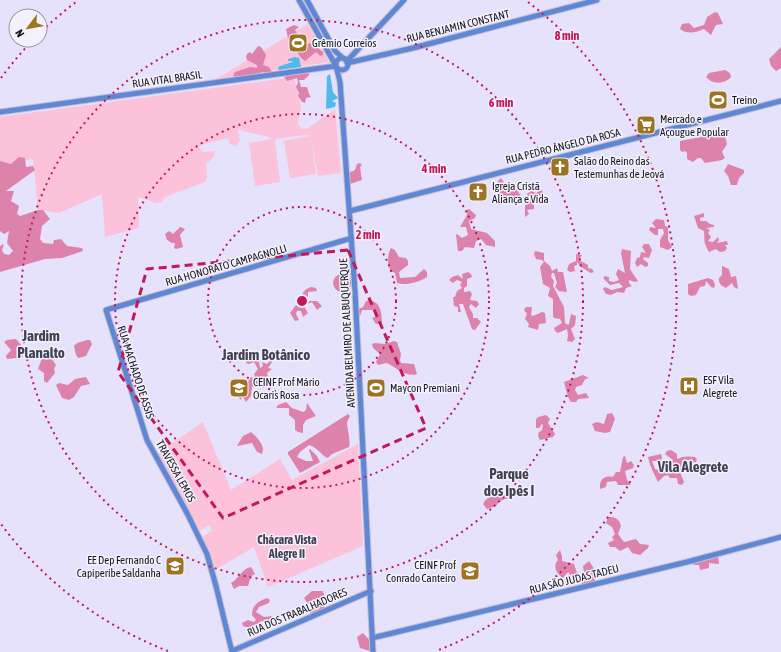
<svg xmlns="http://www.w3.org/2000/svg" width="781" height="652" viewBox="0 0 781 652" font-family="'Asap Condensed',sans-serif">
	<rect width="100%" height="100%" fill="#e6e2fc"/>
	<!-- green -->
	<path fill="#fbc2da" d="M 308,24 L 329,62 L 216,79 Z
		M 294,77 L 301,107 L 298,124 L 302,129 L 308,128 L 335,109 L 341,173 L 318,176 L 311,138 L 316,174 L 290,178 L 284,141 L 309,136 L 307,135 L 275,139 L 280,182 L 255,186 L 249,143 L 273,139 C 262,134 250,134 238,129 L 240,141 L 236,146 L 230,144 L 228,138 L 204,144 L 199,147 L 203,152 L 215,151 L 214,156 L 206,164 L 207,177 L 205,182 L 165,197 L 162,202 L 156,203 L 138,197 L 139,228 L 105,237 L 102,194 L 59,213 L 38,210 L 33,159 L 26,160 L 25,158 L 16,160 L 11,164 L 0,161 L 0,117 Z
		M 203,422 L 231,490 L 280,459 L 292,480 L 358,444 L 363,546 L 268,587 L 254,547 L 215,570 L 203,537 L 212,530 L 209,525 L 200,531 L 158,453 Z"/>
	<!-- forest -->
	<path fill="#dc82ab" d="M 715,12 L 718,13 L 723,24 L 716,25 L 711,35 L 704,29 C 697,32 687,35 680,29 L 682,24 L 689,23 L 694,28 L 704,25 L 707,17 Z
		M 294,25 L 299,27 L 295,30 L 304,46 L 315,41 L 320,50 L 323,52 L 323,55 L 320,56 L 316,52 L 305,61 C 295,55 296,43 288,38 L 286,29 Z
		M 258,46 L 261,47 L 266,55 L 263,65 L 269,67 L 272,72 L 269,74 L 262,72 L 257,75 L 250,75 L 242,80 L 233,76 L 235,72 L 250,67 L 257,68 L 257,65 L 247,60 L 246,57 L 247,54 L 250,52 L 252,54 Z
		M 781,47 L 781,68 L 776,71 L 771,66 L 769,59 Z
		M 725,70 L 730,73 L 731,77 C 725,84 712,85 706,77 L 709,73 Z
		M 303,72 L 310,74 L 304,80 L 299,80 L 301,87 L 307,87 L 309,94 L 311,97 L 306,98 L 305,103 L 302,102 L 298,96 L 299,93 L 296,87 L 298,83 L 297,78 L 287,81 L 284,77 L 291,75 L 296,75 Z
		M 706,136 L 725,137 L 727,144 L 722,152 L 725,158 L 722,160 L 705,163 L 701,158 L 698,158 L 693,162 L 687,159 L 687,153 L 685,151 L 682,152 L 680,150 L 680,141 Z
		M 19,157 L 25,158 L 26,167 L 33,166 L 35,170 L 6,191 L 14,191 L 11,201 L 19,206 L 17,214 L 20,216 L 38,210 L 43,210 L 50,219 L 42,226 L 40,239 L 43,243 L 53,244 L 54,240 L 61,239 L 67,246 L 82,248 L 83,251 L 62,258 L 45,259 L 0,272 L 0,246 L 4,244 L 2,250 L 4,254 L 9,255 L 13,251 L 7,243 L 9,231 L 4,234 L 0,231 L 0,161 L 11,164 Z
		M 360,163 L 362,165 L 360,167 L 362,180 L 350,184 L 348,173 L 355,170 L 357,164 Z
		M 728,164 L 744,170 L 744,173 L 739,178 L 737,185 L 731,185 L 728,176 L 724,171 Z
		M 501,178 L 506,186 L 515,187 L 523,199 L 519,204 L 504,201 L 501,205 L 497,204 L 498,196 L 501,193 L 497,194 L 494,188 L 498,186 L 498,181 Z
		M 541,190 L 543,192 L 541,196 L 547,197 L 548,201 L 545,203 L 540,197 L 538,198 L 540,203 L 532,201 L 534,205 L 534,209 L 527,210 L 529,214 L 525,217 L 525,205 L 530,201 L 527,194 L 531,191 L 536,193 Z
		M 469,209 L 476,215 L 475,218 L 469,221 L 471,229 L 487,233 L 495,241 L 495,247 L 486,245 L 481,239 L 476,241 L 474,248 L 465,247 L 462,251 L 458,251 L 456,235 L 457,234 L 462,238 L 468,235 L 466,227 L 460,227 L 467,215 L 466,210 Z
		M 704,213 L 704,217 L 700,218 L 700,221 L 706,221 L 710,224 L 714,225 L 714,227 L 706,228 L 710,230 L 708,233 L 711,237 L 708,241 L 713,242 L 718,237 L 719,240 L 717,243 L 727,241 L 728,245 L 725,245 L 727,248 L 725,251 L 720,252 L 716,249 L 709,252 C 703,241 705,243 704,231 L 698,228 L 694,216 Z
		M 656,219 L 664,220 L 665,226 L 668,227 L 668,240 L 672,247 L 668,250 L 660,247 L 660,240 L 664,233 L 663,229 L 658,229 L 658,235 L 655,235 L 649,230 L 650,227 L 656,228 L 652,223 Z
		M 180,227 L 185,229 L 180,235 L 183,247 L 176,249 L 174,248 L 175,243 L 172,243 L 167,240 L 165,234 L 169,231 L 173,234 Z
		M 644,244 L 649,244 L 652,250 L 649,258 L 644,257 L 643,259 L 648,263 L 648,266 L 645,267 L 641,264 L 637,267 L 635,263 L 637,258 L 640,257 L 641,252 L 646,253 L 642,247 Z
		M 391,248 L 395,250 L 399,257 L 406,258 L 408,261 L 408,265 L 399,272 L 400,278 L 415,277 L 424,269 L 427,272 L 427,277 C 419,282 406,286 397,283 L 395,273 L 391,271 C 387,265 387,255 391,248 Z
		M 622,249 L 631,251 L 630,269 L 638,281 L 635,282 L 629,280 L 629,283 L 632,286 L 626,288 L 624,293 L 617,292 L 611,295 L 606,294 L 603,289 L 605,287 L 612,290 L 623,287 L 619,283 L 610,285 L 603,278 L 605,276 L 609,277 L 609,281 L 614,282 L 619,280 L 616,274 L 618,269 L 625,273 L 621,253 Z
		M 535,251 L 544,253 L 544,261 L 550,266 L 552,271 L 557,268 L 558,272 L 563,272 L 567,292 L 559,291 L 555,287 L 557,283 L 554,273 L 552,273 L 551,277 L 554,281 L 553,286 L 564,307 L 565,323 L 568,325 L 569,324 L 571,314 L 576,316 L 575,325 L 571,329 L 575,339 L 572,342 L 567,341 L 568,335 L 567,329 L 558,333 L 555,331 L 554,328 L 562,323 L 560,319 L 554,318 L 553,316 L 553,299 L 548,296 L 550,288 L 543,284 L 540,267 L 544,262 L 542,260 L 536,259 L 534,254 Z
		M 576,254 L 582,255 L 579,260 L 588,265 L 588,268 L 592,269 L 594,272 L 591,273 L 581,267 L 577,262 L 577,265 L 574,266 L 575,271 L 570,272 L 567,270 L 569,264 L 576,261 Z
		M 722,266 L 729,269 L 731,277 L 736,276 L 738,289 L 734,287 L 732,283 L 726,288 C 722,286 718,284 719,278 L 722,275 Z
		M 468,272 L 471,274 L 472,277 L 467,279 L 467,286 L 464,288 L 464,292 L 470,291 L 472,294 L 470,300 L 477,301 L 479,304 L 476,308 L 471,304 L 469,307 L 473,314 L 473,318 L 477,318 L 481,322 L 475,330 L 472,329 L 463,304 L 459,304 L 461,312 L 458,312 L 458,307 L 454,306 L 453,297 L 455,297 L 457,291 L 462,288 L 460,285 L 462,282 L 457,280 L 453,283 L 449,280 L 452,277 L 458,275 L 463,279 L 462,274 Z
		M333 283a9 9 0 1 1 18 0a9 9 0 1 1-18 0Z
		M 708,278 L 713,280 L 715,285 L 714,288 L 711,287 L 706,281 L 705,286 L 700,287 L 696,295 L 691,296 L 688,294 L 688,284 Z
		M 311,287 L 316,288 L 317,291 L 308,292 L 308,301 L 317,301 L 322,306 L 317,310 L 312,302 L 306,305 L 305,308 L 308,313 L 303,317 L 301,311 L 297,311 L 296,314 L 299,320 L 295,321 L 290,313 L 296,305 L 301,305 C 302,295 301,291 311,287 Z
		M 366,301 C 380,299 382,312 382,323 L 376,324 L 372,318 L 375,317 L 376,310 L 362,310 L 360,316 L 357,314 L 357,310 L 363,307 Z
		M 526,307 L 532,307 L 531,315 L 533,316 L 542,312 L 545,313 L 546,323 L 539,324 L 538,330 L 528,327 L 529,324 L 525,319 L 527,314 L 524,310 Z
		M 16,339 L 21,345 L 23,356 L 19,360 L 16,358 L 7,359 L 6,356 L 11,350 L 4,342 L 7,340 Z
		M 87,340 L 90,340 L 92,344 L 86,356 L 78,358 L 76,355 L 74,346 L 77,343 Z
		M 394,341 L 397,342 L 401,354 L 400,360 L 401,363 L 414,364 L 417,374 C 407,378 395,367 387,363 L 378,365 L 376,362 L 380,354 L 373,348 L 372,344 L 375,343 L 385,344 Z
		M 250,356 L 259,361 L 260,368 L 263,366 L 262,362 L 267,364 L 272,359 L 272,362 L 268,368 L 272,369 L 267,373 L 268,376 L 265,378 L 264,382 L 252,387 L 251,396 L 246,402 L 243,397 L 240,400 L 239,397 L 248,392 L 244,383 L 248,382 L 251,377 L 256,379 L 254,374 L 258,369 L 254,362 L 249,364 L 246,363 L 246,359 Z
		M 42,358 L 51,358 L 56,365 L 54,369 L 55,373 L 47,383 L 44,381 L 44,373 L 38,369 Z
		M 583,375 L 589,378 L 585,379 L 582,385 L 576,387 L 575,390 L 578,395 L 586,393 L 589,398 L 578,399 L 576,402 L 571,402 L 568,397 L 564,382 Z
		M 86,377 L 90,384 L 81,386 L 74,397 L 69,400 L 62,398 L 56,385 L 59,383 L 68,385 L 75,379 Z
		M 286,402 L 292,408 L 303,412 L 306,410 L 307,403 L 316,416 L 306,420 L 303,425 L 303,433 L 298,432 L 295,430 L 295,420 L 289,415 L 289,408 L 276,408 L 278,405 Z
		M 612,413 L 615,419 L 610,432 L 605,433 L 595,431 L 592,424 L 597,422 L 604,424 L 607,414 Z
		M 348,414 L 350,416 L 347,422 C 347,431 351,438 349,447 L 332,454 L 328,458 C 320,455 319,448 309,445 L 300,452 L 297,457 L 306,461 L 313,461 L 309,450 L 310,449 L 317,456 L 320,462 L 300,473 L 288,454 L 288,452 Z
		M 546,415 L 550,419 L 548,423 L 555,434 L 553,437 L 540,440 L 538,436 L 539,432 L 542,430 L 543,425 L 542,424 L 539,428 L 536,428 L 536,419 L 538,417 Z
		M 251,432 C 257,437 266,446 262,454 L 257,452 L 252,443 L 237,446 L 243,436 Z
		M 671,450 L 677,454 L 677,459 C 683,456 687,456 695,457 L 697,459 L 696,462 L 687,463 L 680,472 L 684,482 L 682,485 L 678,484 L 677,478 L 670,478 L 668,475 L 664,476 L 658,482 C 654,473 650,467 648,457 L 661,454 L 662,457 L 661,461 L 652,461 L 655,469 L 665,472 L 674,465 L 674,464 L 666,465 L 665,463 L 673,460 L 665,454 L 667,451 Z
		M 625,456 L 627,463 L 631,461 L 634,465 L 633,468 L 625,471 L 627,480 L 631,485 L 618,485 L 616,481 L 607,482 L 606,487 L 600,489 C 599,479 605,475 613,477 L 616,472 L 620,472 L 623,457 Z
		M 499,495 L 506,495 L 508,498 L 500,501 L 496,506 L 487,509 L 483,504 C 486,497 493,496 499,495 Z
		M 608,517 C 615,517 619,518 621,526 L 618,534 L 624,542 L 636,539 L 640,544 L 649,545 L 648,548 L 640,555 L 632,553 L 628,547 L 620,551 L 615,547 L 610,547 L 608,543 L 614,540 L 612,537 L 615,534 L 612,527 L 606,523 Z
		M 560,550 L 562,556 L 562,561 L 574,564 L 577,573 L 575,578 L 572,577 L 568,572 L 563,578 C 557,574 552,566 558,560 L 556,555 Z
		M 718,555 L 719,564 L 709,563 L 709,568 L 700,570 L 699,565 L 693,565 L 693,563 Z
		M 589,561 L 595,570 L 595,581 L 582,585 L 581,582 L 585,579 L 583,566 Z
		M 251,567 L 255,574 L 251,576 L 248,586 L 239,586 L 234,589 L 231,583 C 239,579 241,569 251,567 Z
		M 312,591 L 323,591 L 325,598 L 325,609 L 318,611 L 317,614 L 311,616 L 310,612 L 316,607 L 316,605 L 313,603 L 308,604 L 304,598 Z
		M 267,598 L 270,600 L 269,603 L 259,607 L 256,612 L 264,617 L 272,616 L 273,622 L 269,623 L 261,621 L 254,629 L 243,626 L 242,623 L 248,620 L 254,622 L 256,620 L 252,615 C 252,605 259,601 267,598 Z
		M 363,633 L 372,643 L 370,651 L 360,648 L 357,637 Z"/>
	<!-- water -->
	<path fill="#51baed" d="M 295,57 L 299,58 L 301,67 L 279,70 L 278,67 L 292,62 L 293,61 L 288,61 L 288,59 Z
		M 330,74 L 333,92 L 338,98 L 332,101 L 336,103 L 335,107 L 326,109 L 327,76 Z"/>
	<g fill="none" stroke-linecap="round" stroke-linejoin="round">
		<defs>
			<path id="secondary" d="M 299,0 L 336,66 L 340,82 L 355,291 L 373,652
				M 307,0 L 335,51 L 344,59
				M336 64a6 6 0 1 1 12 0a6 6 0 1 1-12 0Z
				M 347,61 L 404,0
				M 347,63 L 413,48 L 597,0
				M 0,112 L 336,66
				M 350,211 L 781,101
				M 372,638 L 687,562 L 781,537
				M 232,651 L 371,591
				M 232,652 L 216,586 L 207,554 L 187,513 L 147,440 L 106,310 L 352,238"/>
		</defs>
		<!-- secondary casing -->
		<use href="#secondary" stroke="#c0bdd4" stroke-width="7"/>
		<!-- secondary -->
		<use href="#secondary" stroke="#6087d3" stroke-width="5"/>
	</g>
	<!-- marked area -->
	<path fill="none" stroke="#c2185b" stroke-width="3" stroke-dasharray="8 5" stroke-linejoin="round" d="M 348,250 L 426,428 L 223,518 L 118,372 L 147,269 Z"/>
	<!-- distance rings -->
	<g fill="none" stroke="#c2185b" stroke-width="2" stroke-dasharray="2 4">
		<circle cx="302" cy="301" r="94"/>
		<circle cx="302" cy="301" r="187"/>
		<circle cx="302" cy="301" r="281"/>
		<path d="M168 651A375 375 0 0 1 1 524M1 78A375 375 0 0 1 32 41M42 31A375 375 0 0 1 76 2M528 2A375 375 0 0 1 436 651"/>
	</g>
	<!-- icons -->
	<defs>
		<symbol id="stadium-square" viewBox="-11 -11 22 22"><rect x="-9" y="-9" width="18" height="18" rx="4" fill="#9c7320" stroke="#f3f1fc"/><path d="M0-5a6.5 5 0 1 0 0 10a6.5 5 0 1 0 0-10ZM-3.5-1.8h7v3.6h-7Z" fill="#fff"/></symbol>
		<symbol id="supermarket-square" viewBox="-11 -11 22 22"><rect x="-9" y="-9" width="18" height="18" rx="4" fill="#9c7320" stroke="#f3f1fc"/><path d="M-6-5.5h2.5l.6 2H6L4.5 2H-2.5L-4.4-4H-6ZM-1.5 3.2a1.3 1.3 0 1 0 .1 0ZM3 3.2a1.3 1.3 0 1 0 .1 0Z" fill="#fff"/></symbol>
		<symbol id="church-square" viewBox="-11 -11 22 22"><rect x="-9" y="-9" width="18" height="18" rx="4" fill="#9c7320" stroke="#f3f1fc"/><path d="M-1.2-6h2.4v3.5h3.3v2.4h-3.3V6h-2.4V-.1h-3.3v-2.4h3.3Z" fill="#fff"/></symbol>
		<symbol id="hospital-square" viewBox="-11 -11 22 22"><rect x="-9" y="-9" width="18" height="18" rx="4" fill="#9c7320" stroke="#f3f1fc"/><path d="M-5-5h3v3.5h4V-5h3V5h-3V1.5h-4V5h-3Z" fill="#fff"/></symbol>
		<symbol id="school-square" viewBox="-11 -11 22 22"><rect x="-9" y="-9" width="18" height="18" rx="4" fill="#9c7320" stroke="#f3f1fc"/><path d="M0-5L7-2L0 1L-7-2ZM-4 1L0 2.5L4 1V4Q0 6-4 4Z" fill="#fff"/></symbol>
	</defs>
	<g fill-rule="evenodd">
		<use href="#stadium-square" x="287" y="32" width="22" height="22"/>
		<use href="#stadium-square" x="707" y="89" width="22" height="22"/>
		<use href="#supermarket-square" x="635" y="114" width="22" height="22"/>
		<use href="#church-square" x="549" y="156" width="22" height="22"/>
		<use href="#church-square" x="467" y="181" width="22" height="22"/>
		<use href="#hospital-square" x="678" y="375" width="22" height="22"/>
		<use href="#school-square" x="228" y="377" width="22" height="22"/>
		<use href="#stadium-square" x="365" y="377" width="22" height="22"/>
		<use href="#school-square" x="164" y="555" width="22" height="22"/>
		<use href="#school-square" x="459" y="560" width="22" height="22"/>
	</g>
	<g text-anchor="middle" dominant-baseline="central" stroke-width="3" stroke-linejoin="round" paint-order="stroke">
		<!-- street labels -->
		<g font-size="11" fill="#15141c" stroke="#f3f1fc">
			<text transform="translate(458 26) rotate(-14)">RUA BENJAMIN CONSTANT</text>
			<text transform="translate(167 79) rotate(-8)">RUA VITAL BRASIL</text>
			<text transform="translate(563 146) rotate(-14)">RUA PEDRO ÂNGELO DA ROSA</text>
			<text transform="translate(226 265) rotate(-16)">RUA HONORATO CAMPAGNOLLI</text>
			<text transform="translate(347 333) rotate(-93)">AVENIDA BELMIRO DE ALBUQUERQUE</text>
			<text transform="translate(136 372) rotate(72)">RUA MACHADO DE ASSIS</text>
			<text transform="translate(176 471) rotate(61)">TRAVESSA LEMOS</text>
			<text transform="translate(574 579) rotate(-14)">RUA SÃO JUDAS TADEU</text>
			<text transform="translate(297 612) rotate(-23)">RUA DOS TRABALHADORES</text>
		</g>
		<!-- poi labels -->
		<g font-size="11" fill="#15141c" stroke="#f3f1fc" text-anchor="start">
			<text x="312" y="43">Grêmio Correios</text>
			<text x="732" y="100">Treino</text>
			<text x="660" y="119">Mercado e<tspan x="660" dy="13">Açougue Popular</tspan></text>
			<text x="574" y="161">Salão do Reino das<tspan x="574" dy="13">Testemunhas de Jeová</tspan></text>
			<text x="492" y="186">Igreja Cristã<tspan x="492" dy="13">Aliança e Vida</tspan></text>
			<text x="703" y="380">ESF Vila<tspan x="703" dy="13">Alegrete</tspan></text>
			<text x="253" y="382">CEINF Prof Mário<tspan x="253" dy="13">Ocaris Rosa</tspan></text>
			<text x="390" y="388">Maycon Premiani</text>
			<text x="161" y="560" text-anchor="end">EE Dep Fernando C<tspan x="161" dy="13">Capiperibe Saldanha</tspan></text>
			<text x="456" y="565" text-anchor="end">CEINF Prof<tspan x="456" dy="13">Conrado Canteiro</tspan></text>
		</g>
		<!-- neighbourhood labels -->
		<g font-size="12" font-weight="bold" fill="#444155" stroke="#f3f1fc">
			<text x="287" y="540">Chácara Vista<tspan x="287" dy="14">Alegre II</tspan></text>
		</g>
		<!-- district labels -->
		<g font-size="15" font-weight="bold" fill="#444155" stroke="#f3f1fc">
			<text x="41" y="335">Jardim<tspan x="41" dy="17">Planalto</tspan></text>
			<text x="266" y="354">Jardim Botânico</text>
			<text x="693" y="466">Vila Alegrete</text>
			<text x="509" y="473">Parque<tspan x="509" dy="17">dos Ipês I</tspan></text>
		</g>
	</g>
	<circle cx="302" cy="301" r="6" fill="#c2185b" stroke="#f3f1fc" stroke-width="2"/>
	<g font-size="12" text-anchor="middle" font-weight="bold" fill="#c2185b" stroke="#f3f1fc" stroke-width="3" stroke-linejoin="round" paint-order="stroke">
		<text x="567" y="40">8 min</text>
		<text x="501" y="107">6 min</text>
		<text x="434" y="173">4 min</text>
		<text x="368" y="239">2 min</text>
	</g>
	<!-- north arrow -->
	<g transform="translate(28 28) rotate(238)"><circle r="19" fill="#f3f1fc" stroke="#9a99a2"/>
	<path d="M0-3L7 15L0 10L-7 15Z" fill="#9c7320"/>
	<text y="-6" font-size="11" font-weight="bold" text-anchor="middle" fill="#15141c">N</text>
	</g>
</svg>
